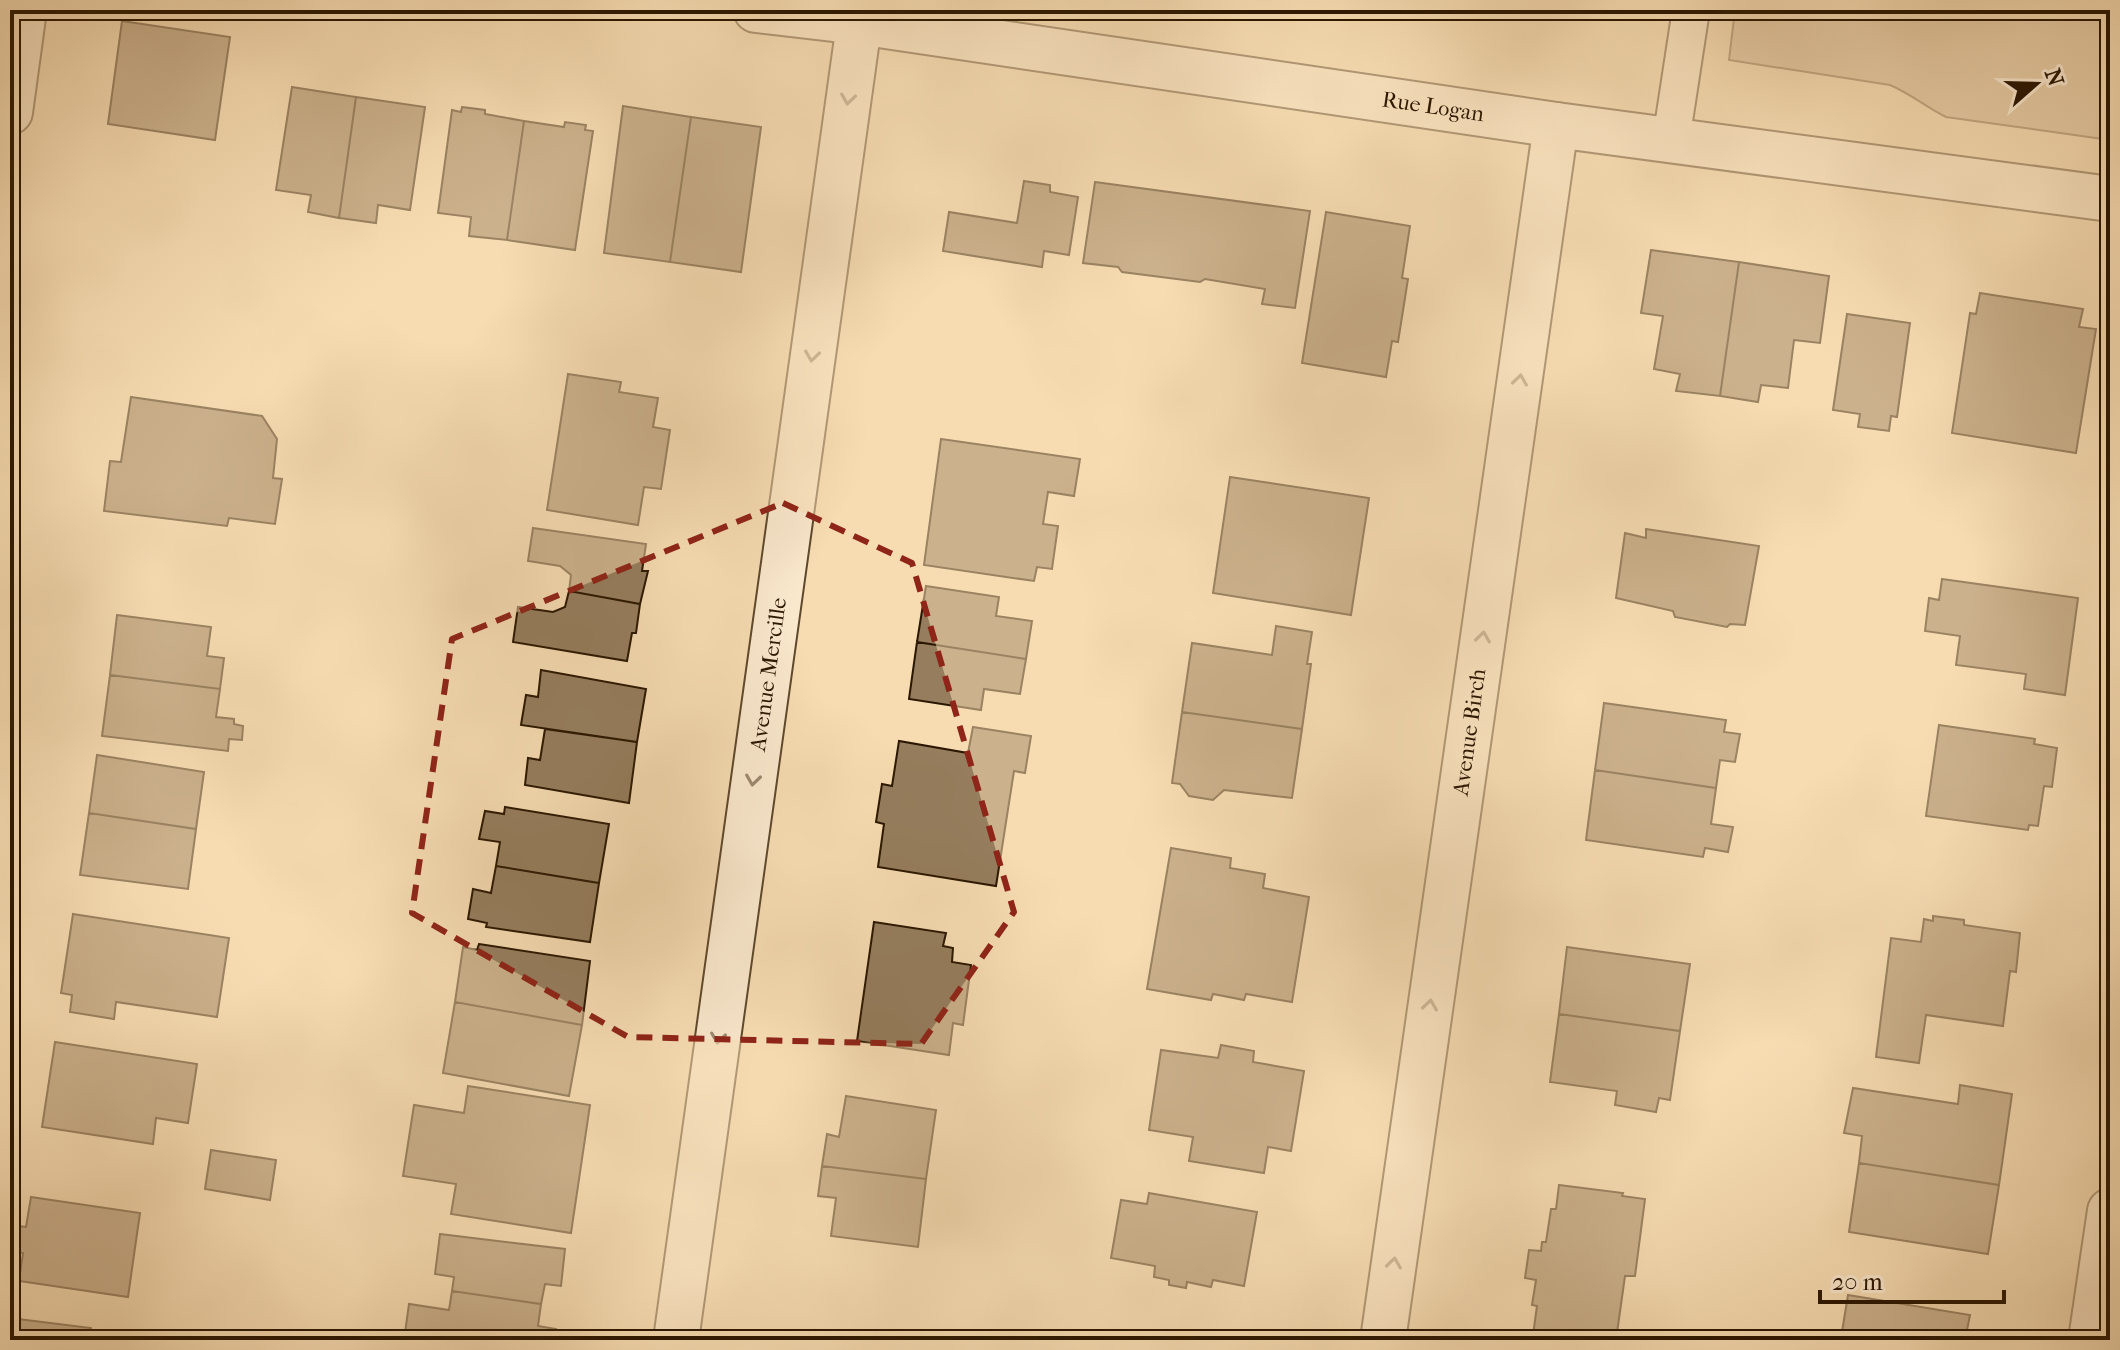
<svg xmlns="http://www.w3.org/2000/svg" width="2120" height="1350" viewBox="0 0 2120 1350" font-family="'IM FELL French Canon',serif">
	<rect width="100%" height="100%" fill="#f7dcb2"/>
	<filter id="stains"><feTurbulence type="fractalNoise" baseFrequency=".0025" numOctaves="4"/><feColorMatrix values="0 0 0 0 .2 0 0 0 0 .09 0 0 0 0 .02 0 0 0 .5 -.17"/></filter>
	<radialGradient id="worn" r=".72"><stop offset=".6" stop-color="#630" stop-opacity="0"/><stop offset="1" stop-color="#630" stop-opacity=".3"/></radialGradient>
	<!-- green -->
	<path fill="#d4bb94" stroke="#80694a" stroke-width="2" d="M 1735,10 L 2110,10 L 2110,140 L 1946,117 C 1926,107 1911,94 1890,85 L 1729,60 Z"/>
	<!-- building -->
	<path fill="#957d5d" stroke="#2b1700" stroke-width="2" d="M 122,21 L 230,37 L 215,140 L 108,124 Z
		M 292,87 L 356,97 L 339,218 L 308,212 L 311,195 L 276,190 Z
		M 356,97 L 425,107 L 410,210 L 378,205 L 376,223 L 339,218 Z
		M 623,106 L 691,117 L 670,262 L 604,253 Z
		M 462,107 L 485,110 L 485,114 L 524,121 L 507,240 L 469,236 L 471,217 L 438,213 L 452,110 L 461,112 Z
		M 691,117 L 761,127 L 741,272 L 670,262 Z
		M 524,121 L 564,127 L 565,122 L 586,125 L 585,130 L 593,131 L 575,250 L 507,240 Z
		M 1024,181 L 1050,185 L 1050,192 L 1078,197 L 1069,255 L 1044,251 L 1042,267 L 943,251 L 949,212 L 1017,223 Z
		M 1095,182 L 1310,211 L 1295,308 L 1262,304 L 1265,289 L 1205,279 L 1200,282 L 1122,272 L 1118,267 L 1083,263 Z
		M 1326,212 L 1410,226 L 1402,278 L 1408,279 L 1398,342 L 1392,341 L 1386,377 L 1302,363 Z
		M 1651,250 L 1739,262 L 1720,396 L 1676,391 L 1680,374 L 1654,369 L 1663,316 L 1641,313 Z
		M 1739,262 L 1829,276 L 1820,343 L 1794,340 L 1788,388 L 1761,385 L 1758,402 L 1720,396 Z
		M 1980,293 L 2083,309 L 2079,327 L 2096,329 L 2076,453 L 1952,433 L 1970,313 L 1976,314 Z
		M 1847,314 L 1910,323 L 1897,417 L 1891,416 L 1889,431 L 1858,427 L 1860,414 L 1833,410 Z
		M 568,374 L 621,382 L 619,392 L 658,398 L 653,427 L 670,430 L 661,489 L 644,487 L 638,525 L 547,510 Z
		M 131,397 L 262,416 L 277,439 L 273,478 L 282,479 L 275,524 L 229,518 L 227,526 L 104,511 L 110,461 L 121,462 Z
		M 941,439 L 1080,459 L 1074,496 L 1048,492 L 1043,524 L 1058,526 L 1052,569 L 1037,567 L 1034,581 L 924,565 Z
		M 1230,477 L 1369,498 L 1351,615 L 1213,593 Z
		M 533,528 L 646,544 L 642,571 L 648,571 L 640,604 L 569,591 L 571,575 L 560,566 L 528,561 Z
		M 1646,529 L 1759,546 L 1745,625 L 1730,624 L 1727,627 L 1675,617 L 1673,611 L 1616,598 L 1625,533 L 1646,538 Z
		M 1942,579 L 2078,598 L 2065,695 L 2024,689 L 2026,674 L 1956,665 L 1960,636 L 1925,631 L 1929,598 L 1939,600 Z
		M 926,586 L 999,597 L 996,616 L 1032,621 L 1026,659 L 917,642 Z
		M 569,591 L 640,604 L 636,633 L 632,633 L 627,661 L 513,642 L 518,607 L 553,612 L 565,607 Z
		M 117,615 L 211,627 L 207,656 L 224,658 L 220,689 L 110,675 Z
		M 1276,626 L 1312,632 L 1307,664 L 1311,664 L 1302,729 L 1182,712 L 1192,643 L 1272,655 Z
		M 917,642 L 1026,659 L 1020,694 L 984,689 L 981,710 L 909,699 Z
		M 541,670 L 646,689 L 637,742 L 521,725 L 526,695 L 538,697 Z
		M 110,675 L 220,689 L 216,717 L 234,719 L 234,724 L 243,726 L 242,740 L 229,739 L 228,751 L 102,736 Z
		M 1604,703 L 1726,720 L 1724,732 L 1740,734 L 1735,762 L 1720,760 L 1716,788 L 1595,770 Z
		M 1182,712 L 1302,729 L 1292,798 L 1224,790 L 1213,800 L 1189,796 L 1180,784 L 1172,783 Z
		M 1939,725 L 2035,739 L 2034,744 L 2057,748 L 2052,787 L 2044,786 L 2038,826 L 2029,825 L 2028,830 L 1926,816 Z
		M 973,727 L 1031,736 L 1025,773 L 1014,771 L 996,886 L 878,867 L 884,824 L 876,822 L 882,784 L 892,786 L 899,741 L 968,753 Z
		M 545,729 L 637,742 L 629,803 L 525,785 L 528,758 L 540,760 Z
		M 97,755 L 204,772 L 196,829 L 89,813 Z
		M 1595,770 L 1716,788 L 1711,824 L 1733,827 L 1728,852 L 1705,848 L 1703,857 L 1586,840 Z
		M 505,807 L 609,824 L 599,883 L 496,866 L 500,842 L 479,839 L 485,811 L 504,814 Z
		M 89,813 L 196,829 L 188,889 L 80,875 Z
		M 1171,848 L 1231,858 L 1230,868 L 1265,874 L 1263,888 L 1309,897 L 1292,1002 L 1246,994 L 1244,1000 L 1213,994 L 1211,1000 L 1147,989 Z
		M 496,866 L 599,883 L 590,942 L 486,927 L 487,923 L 468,919 L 473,889 L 491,893 Z
		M 73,914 L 229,938 L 217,1017 L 116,1002 L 114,1019 L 70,1012 L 72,995 L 61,993 Z
		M 1933,916 L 1964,920 L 1964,925 L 2020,933 L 2016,972 L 2010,971 L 2003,1026 L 1926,1015 L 1919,1063 L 1876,1057 L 1891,938 L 1921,942 L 1924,919 L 1933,921 Z
		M 874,922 L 946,933 L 943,946 L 953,948 L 952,962 L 971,965 L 963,1025 L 953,1023 L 949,1055 L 857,1041 Z
		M 479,944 L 590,961 L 582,1025 L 455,1002 L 463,947 L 477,950 Z
		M 1567,947 L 1690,964 L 1680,1031 L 1559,1014 Z
		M 455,1002 L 582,1025 L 569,1096 L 443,1073 Z
		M 1559,1014 L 1680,1031 L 1670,1100 L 1659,1098 L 1656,1112 L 1615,1105 L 1617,1091 L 1550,1082 Z
		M 55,1042 L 197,1064 L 188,1123 L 156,1118 L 153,1144 L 42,1127 Z
		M 1221,1045 L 1254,1051 L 1253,1062 L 1304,1071 L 1291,1151 L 1268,1147 L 1264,1173 L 1189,1161 L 1193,1137 L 1149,1130 L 1161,1050 L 1218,1058 Z
		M 1960,1085 L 2012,1094 L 1999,1185 L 1859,1163 L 1862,1136 L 1844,1133 L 1853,1088 L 1958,1104 Z
		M 468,1086 L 590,1105 L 571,1233 L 451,1214 L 456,1184 L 403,1176 L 414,1105 L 464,1113 Z
		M 846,1096 L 936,1110 L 926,1179 L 822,1166 L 827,1134 L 839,1137 Z
		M 211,1150 L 276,1160 L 270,1200 L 205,1189 Z
		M 1859,1163 L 1999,1185 L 1988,1254 L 1849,1232 Z
		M 822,1166 L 926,1179 L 918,1247 L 831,1236 L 836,1198 L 818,1196 Z
		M 1559,1185 L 1623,1193 L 1622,1196 L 1645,1199 L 1635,1276 L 1625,1276 L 1616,1340 L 1570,1340 L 1533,1335 L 1537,1306 L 1532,1305 L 1536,1280 L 1525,1278 L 1529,1250 L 1541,1251 L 1542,1242 L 1546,1242 L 1551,1209 L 1556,1209 Z
		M 1149,1193 L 1257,1212 L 1244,1286 L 1213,1280 L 1211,1287 L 1187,1282 L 1186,1288 L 1169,1285 L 1169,1280 L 1154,1277 L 1155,1266 L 1111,1258 L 1121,1200 L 1147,1204 Z
		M 31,1197 L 140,1213 L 128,1297 L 19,1281 L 23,1253 L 10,1251 L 10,1225 L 26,1227 Z
		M 440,1234 L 565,1249 L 561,1286 L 545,1284 L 541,1304 L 452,1291 L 454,1277 L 435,1274 Z
		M 452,1291 L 541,1304 L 538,1326 L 556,1329 L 554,1340 L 404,1340 L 409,1304 L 449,1310 Z
		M 1848,1295 L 1970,1315 L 1965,1340 L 1829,1340 L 1830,1336 L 1841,1338 Z
		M 10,1318 L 91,1328 L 90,1337 L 118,1340 L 10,1340 Z
		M 816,1330 L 869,1340 L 814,1340 Z"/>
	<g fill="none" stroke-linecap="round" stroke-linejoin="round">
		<defs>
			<path id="pedestrian" d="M 1671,140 L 1691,10"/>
			<g id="minor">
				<path id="s1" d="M 756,10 L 859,22 L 1556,125 L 2110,199"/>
				<path d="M 10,112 L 24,10"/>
				<path id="s2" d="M 676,1340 L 861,10"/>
				<path id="s3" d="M 1383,1340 L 1556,125"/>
				<path d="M 2091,1340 L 2110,1211"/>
			</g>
		</defs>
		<!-- pedestrian casing -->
		<use href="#pedestrian" stroke="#5e482c" stroke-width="40"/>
		<!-- minor casing -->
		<use href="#minor" stroke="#5e482c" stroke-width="48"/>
		<!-- pedestrian -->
		<use href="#pedestrian" stroke="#fae8cd" stroke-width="36"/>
		<!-- minor -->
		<use href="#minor" stroke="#fae8cd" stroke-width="44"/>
	</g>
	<!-- one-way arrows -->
	<defs><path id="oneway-chevron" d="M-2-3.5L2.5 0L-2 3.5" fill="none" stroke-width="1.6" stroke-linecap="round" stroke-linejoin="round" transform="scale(2)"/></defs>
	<g stroke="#9d8a71">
		<use href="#oneway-chevron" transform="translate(848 99) rotate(98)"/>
		<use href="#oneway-chevron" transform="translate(812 356) rotate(98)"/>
		<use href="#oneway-chevron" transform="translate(1520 380) rotate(-82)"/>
		<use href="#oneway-chevron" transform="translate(1483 637) rotate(-82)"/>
		<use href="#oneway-chevron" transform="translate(753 780) rotate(98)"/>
		<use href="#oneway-chevron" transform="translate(1430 1005) rotate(-82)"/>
		<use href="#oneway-chevron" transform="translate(718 1038) rotate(98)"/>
		<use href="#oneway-chevron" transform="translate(1394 1263) rotate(-82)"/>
	</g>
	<!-- marked area -->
	<path d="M0 0H2120V1350H0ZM 783,503 L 912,563 L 1014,912 L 921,1044 L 628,1037 L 412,913 L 452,639 Z" fill="#f7dcb2" fill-opacity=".55" fill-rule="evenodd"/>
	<path fill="none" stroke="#8f2418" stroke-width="6" stroke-dasharray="16 10" stroke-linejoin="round" d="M 783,503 L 912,563 L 1014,912 L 921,1044 L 628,1037 L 412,913 L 452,639 Z"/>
	<g text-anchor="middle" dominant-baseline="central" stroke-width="7" stroke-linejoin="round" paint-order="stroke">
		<!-- street labels -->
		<g font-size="22" fill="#2b1700" stroke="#fae8cd">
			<text stroke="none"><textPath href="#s1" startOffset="684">Rue Logan</textPath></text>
			<text stroke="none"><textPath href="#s2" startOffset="672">Avenue Mercille</textPath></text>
			<text stroke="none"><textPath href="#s3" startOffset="614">Avenue Birch</textPath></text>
		</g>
	</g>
	<!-- margin -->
	<rect width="2120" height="1350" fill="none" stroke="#f7dcb2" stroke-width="40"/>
	<rect x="12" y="12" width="2096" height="1326" fill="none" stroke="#2b1700" stroke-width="4"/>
	<rect x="20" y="20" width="2080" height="1310" fill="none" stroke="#2b1700" stroke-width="2"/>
	<!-- north arrow -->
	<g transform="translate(2036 84) rotate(70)" stroke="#fae8cd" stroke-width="6" paint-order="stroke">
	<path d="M0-6L14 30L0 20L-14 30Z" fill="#2b1700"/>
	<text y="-12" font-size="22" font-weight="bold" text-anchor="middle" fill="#2b1700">N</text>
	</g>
	<!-- scale -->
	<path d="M1820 1290v12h184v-12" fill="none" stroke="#2b1700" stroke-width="4"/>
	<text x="1832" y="1290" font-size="24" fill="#2b1700" stroke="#fae8cd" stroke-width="6" paint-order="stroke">20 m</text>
	<rect width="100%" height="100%" filter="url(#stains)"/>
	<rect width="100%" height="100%" fill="url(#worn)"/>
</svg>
